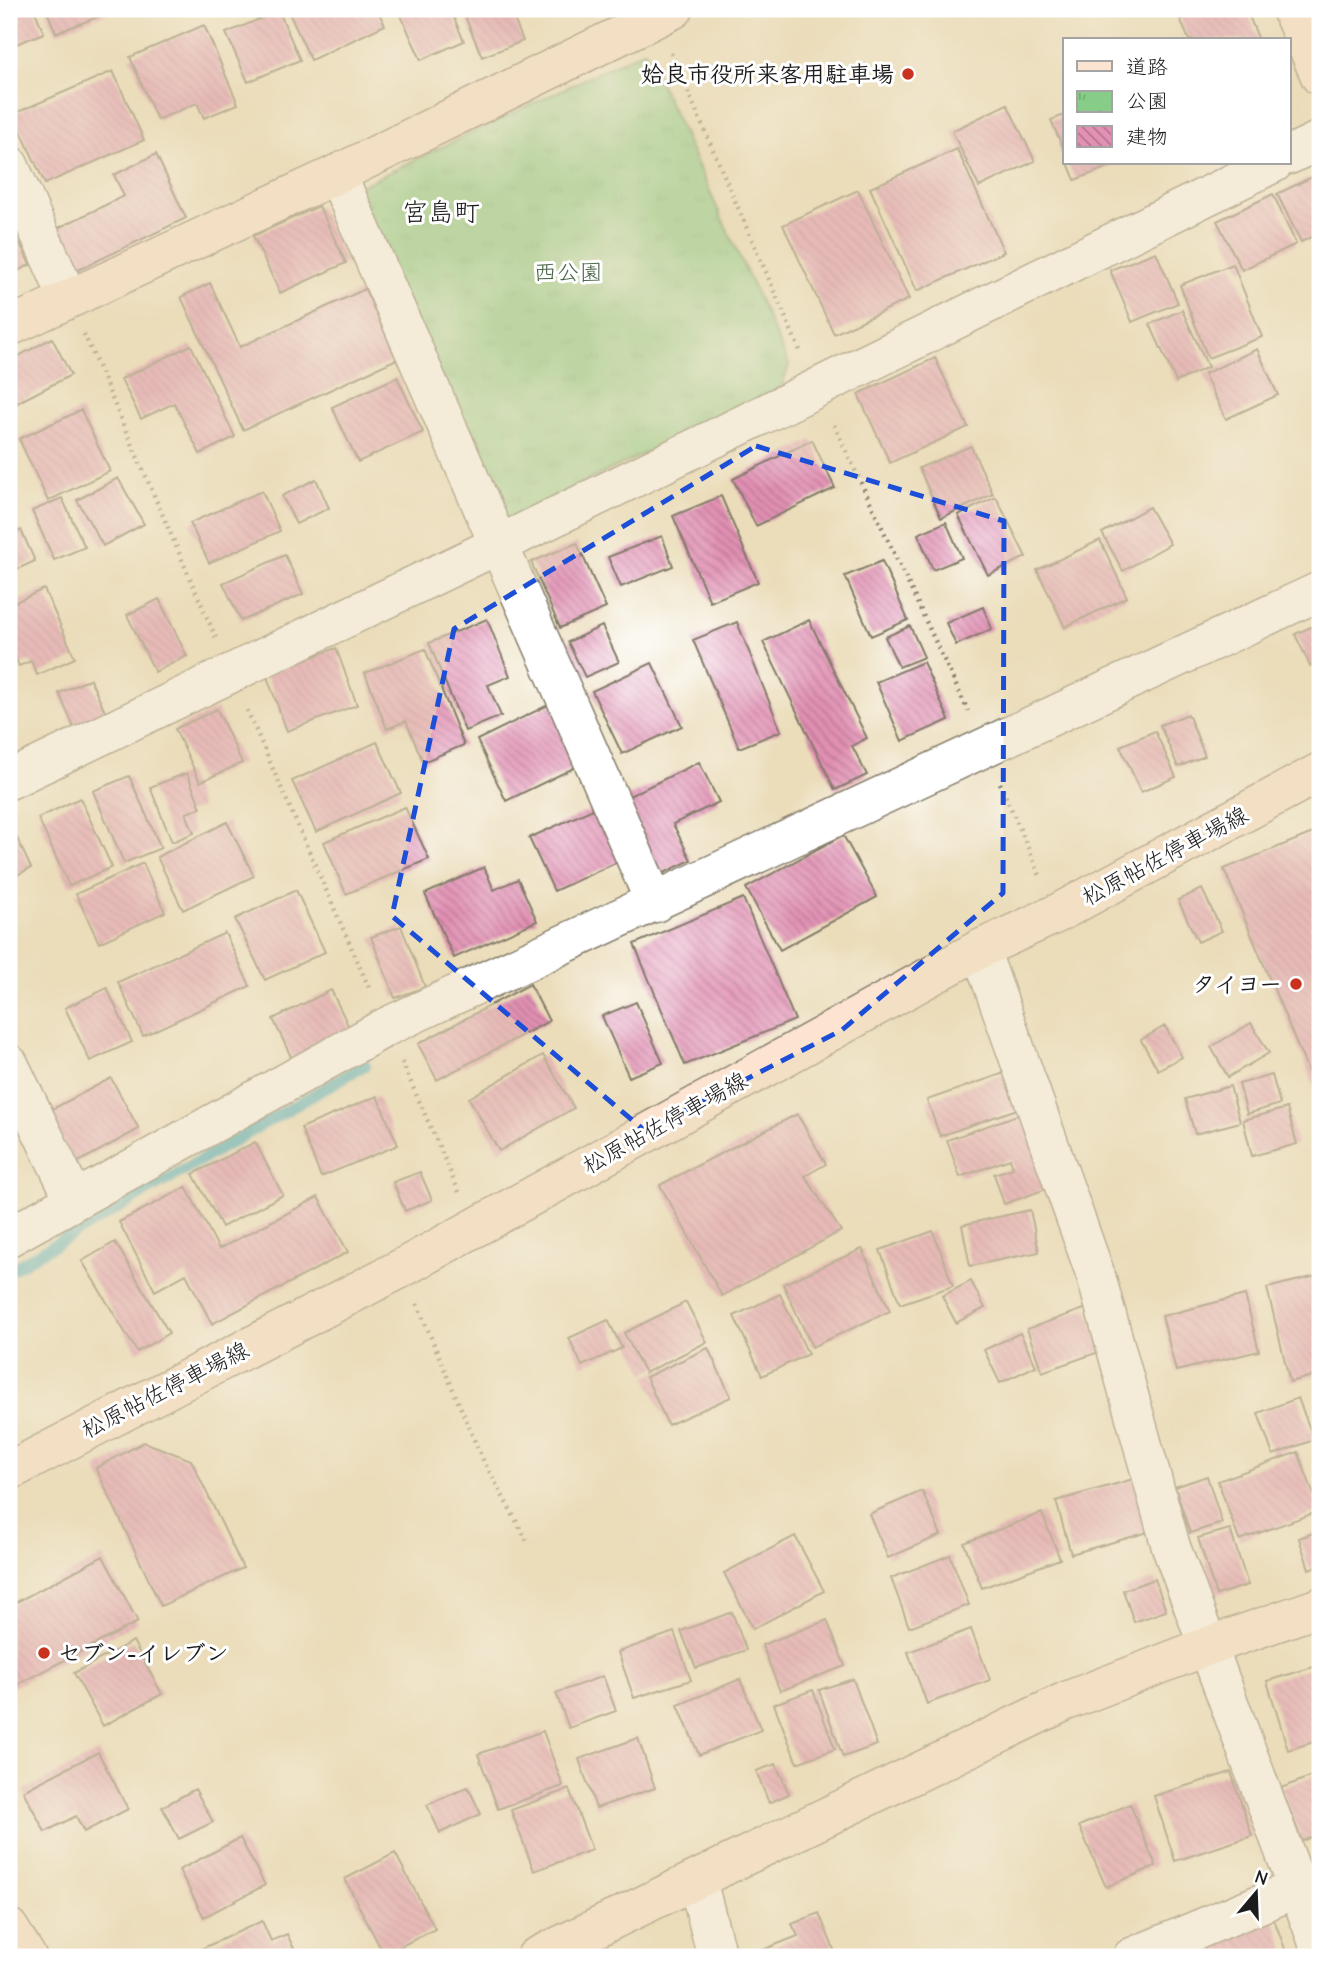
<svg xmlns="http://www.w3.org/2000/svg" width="1329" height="1966" viewBox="0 0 1329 1966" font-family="'Comic Neue','Klee One',sans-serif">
	<defs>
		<pattern id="park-tufts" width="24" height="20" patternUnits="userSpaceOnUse" patternTransform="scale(1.75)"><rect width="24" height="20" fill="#88cd87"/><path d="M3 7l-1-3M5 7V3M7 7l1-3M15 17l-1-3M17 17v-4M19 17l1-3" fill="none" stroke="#75af74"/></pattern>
		<pattern id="building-back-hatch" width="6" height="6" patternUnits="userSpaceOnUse" patternTransform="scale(1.75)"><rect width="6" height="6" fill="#e290b3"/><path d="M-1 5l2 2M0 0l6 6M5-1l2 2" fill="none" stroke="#b67591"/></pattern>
	</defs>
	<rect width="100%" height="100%" fill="#fff"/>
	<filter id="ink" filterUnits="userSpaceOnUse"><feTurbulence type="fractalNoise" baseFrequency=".0143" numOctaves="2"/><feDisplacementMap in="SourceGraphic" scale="14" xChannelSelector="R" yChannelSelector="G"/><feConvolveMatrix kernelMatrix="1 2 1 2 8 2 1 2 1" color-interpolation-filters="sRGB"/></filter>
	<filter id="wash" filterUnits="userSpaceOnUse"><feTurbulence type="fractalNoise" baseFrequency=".00686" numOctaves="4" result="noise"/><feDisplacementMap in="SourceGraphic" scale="28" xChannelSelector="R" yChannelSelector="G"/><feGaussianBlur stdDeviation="1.57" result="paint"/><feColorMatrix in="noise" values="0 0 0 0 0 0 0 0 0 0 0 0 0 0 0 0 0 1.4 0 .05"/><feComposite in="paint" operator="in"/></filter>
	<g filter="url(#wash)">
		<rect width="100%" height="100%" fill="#ebddba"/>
		<!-- park -->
		<path fill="url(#park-tufts)" stroke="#527452" stroke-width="2" d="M 645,50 L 789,365 L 781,388 L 506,520 L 352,190 Z"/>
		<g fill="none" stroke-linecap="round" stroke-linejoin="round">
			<!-- stream -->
			<path stroke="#3ea9be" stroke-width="12" d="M 9,1271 L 365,1065"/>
		</g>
		<g id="blocks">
			<!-- building -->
			<path fill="url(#building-back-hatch)" d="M 9,9 L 34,9 L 44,33 L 9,47 Z
				M 46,9 L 118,9 L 56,33 Z
				M 287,9 L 377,9 L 385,25 L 311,60 Z
				M 398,9 L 450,9 L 464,41 L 421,60 Z
				M 476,9 L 510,9 L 523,41 L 482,57 L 464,14 Z
				M 1191,9 L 1246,9 L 1259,40 L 1189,40 L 1178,14 Z
				M 279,11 L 300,60 L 248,82 L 226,33 Z
				M 204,25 L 238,104 L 204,118 L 197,103 L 157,120 L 130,57 Z
				M 113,71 L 144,140 L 45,184 L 13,114 Z
				M 1007,104 L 1035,161 L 979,187 L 952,131 Z
				M 1065,115 L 1065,153 L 1051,120 Z
				M 957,149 L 1004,252 L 917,291 L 870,188 Z
				M 156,154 L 186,218 L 72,273 L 52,231 L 124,196 L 114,175 Z
				M 1068,163 L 1119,163 L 1075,180 Z
				M 1320,173 L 1320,233 L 1301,242 L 1277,194 Z
				M 858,190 L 909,299 L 834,334 L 783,225 Z
				M 1273,194 L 1296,244 L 1242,270 L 1217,221 Z
				M 319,206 L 346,263 L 280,293 L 253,236 Z
				M 9,220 L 30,265 L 9,275 Z
				M 1156,252 L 1178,303 L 1132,322 L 1110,270 Z
				M 1233,264 L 1262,337 L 1208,358 L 1180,285 Z
				M 210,283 L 240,347 L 365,289 L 397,359 L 243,430 L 181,297 Z
				M 1182,310 L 1208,367 L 1176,382 L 1150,324 Z
				M 52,338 L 71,375 L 9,407 L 9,361 Z
				M 191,345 L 235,437 L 200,454 L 174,403 L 141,419 L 121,379 Z
				M 1257,349 L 1278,395 L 1226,419 L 1204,374 Z
				M 935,358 L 968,427 L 890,463 L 858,394 Z
				M 397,377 L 423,432 L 358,462 L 332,407 Z
				M 81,410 L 110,471 L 48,501 L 19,439 Z
				M 812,440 L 835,488 L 756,526 L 733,479 Z
				M 971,446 L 993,494 L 941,518 L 919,468 Z
				M 118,478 L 144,524 L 103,546 L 77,500 Z
				M 316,479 L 329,508 L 296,524 L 282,496 Z
				M 262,491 L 280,531 L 209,563 L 190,523 Z
				M 721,496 L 758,582 L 710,602 L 673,516 Z
				M 996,497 L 1026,557 L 988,575 L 958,515 Z
				M 62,498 L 85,547 L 54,560 L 32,511 Z
				M 1149,507 L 1170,544 L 1123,571 L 1102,533 Z
				M 946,522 L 962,558 L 933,570 L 918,534 Z
				M 21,530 L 35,561 L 9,573 L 9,536 Z
				M 662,536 L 673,566 L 621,587 L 608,557 Z
				M 1100,540 L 1127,597 L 1065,627 L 1037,570 Z
				M 577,543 L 606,608 L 560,628 L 531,562 Z
				M 285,555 L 303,594 L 241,621 L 223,583 Z
				M 882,561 L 908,620 L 871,636 L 845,576 Z
				M 44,589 L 75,658 L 37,675 L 31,661 L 19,666 L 9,644 L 9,605 Z
				M 159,599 L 187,656 L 155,672 L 127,615 Z
				M 983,607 L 992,629 L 956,645 L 946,623 Z
				M 487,619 L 510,676 L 488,685 L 501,716 L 465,731 L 429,643 Z
				M 809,620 L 867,738 L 852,746 L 867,775 L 835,790 L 763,642 Z
				M 737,622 L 781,731 L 739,748 L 693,640 Z
				M 1320,623 L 1320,662 L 1310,666 L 1295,634 Z
				M 602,626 L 619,662 L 585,677 L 568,642 Z
				M 910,626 L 924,657 L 899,667 L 885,637 Z
				M 336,648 L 357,705 L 287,731 L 266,674 Z
				M 425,649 L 464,745 L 423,762 L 406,721 L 387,729 L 365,673 Z
				M 923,662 L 949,720 L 902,741 L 876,682 Z
				M 652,663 L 682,726 L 622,754 L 592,691 Z
				M 90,679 L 107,716 L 75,730 L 59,693 Z
				M 552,703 L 582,764 L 506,801 L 477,740 Z
				M 217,709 L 242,763 L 200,782 L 175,729 Z
				M 1188,714 L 1205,756 L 1178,767 L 1160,725 Z
				M 1155,731 L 1176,777 L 1141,792 L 1120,746 Z
				M 377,742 L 401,793 L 316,832 L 292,781 Z
				M 699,762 L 719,802 L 673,824 L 691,860 L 660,875 L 623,799 Z
				M 187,773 L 201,808 L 186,813 L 194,833 L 172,842 L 150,787 Z
				M 129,776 L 161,848 L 124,863 L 93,791 Z
				M 80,798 L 112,867 L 69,886 L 38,818 Z
				M 405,807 L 429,859 L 346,894 L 324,842 Z
				M 595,808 L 620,861 L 554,891 L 529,838 Z
				M 227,822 L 254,876 L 183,910 L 157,857 Z
				M 1320,830 L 1320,1100 L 1224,869 Z
				M 15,834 L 31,868 L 9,879 L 9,837 Z
				M 843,835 L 877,897 L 780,950 L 746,888 Z
				M 143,863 L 165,912 L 99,943 L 76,894 Z
				M 484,867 L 494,890 L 518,879 L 537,921 L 454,958 L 425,894 Z
				M 1202,889 L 1222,931 L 1198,942 L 1178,900 Z
				M 296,890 L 325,952 L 265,980 L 235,919 Z
				M 743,898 L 795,1020 L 685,1065 L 634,944 Z
				M 401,926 L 425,987 L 395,998 L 371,937 Z
				M 225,933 L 250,986 L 143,1036 L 118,982 Z
				M 530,984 L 549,1021 L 437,1080 L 418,1044 Z
				M 107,988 L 132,1042 L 90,1061 L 65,1008 Z
				M 331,990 L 350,1029 L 292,1059 L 273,1019 Z
				M 636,1002 L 663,1063 L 629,1077 L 602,1016 Z
				M 1251,1023 L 1269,1053 L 1228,1077 L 1211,1047 Z
				M 1165,1026 L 1182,1057 L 1158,1070 L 1141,1040 Z
				M 543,1055 L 574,1108 L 499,1151 L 469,1098 Z
				M 1013,1070 L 1026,1106 L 940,1136 L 927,1100 Z
				M 1272,1075 L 1280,1104 L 1247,1114 L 1239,1084 Z
				M 111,1078 L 139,1129 L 75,1164 L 47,1112 Z
				M 1230,1086 L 1240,1122 L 1195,1134 L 1185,1099 Z
				M 377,1096 L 398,1145 L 321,1177 L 301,1128 Z
				M 1287,1108 L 1297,1144 L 1252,1156 L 1243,1120 Z
				M 1026,1112 L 1052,1187 L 1004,1204 L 994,1174 L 1013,1168 L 1010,1159 L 960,1177 L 947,1140 Z
				M 797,1114 L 826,1164 L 805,1176 L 841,1231 L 722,1296 L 660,1185 Z
				M 255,1142 L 283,1195 L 222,1227 L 193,1174 Z
				M 420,1172 L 432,1200 L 405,1211 L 393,1182 Z
				M 186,1187 L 219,1249 L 318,1197 L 348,1252 L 212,1324 L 186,1274 L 155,1291 L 119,1222 Z
				M 1030,1210 L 1039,1252 L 970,1266 L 962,1225 Z
				M 933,1231 L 953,1286 L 900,1304 L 880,1250 Z
				M 115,1242 L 169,1333 L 137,1352 L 82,1261 Z
				M 862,1249 L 890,1311 L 812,1347 L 783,1284 Z
				M 1320,1275 L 1320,1374 L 1290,1382 L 1267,1288 Z
				M 971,1281 L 985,1308 L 956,1323 L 942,1296 Z
				M 780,1294 L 808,1354 L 762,1376 L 734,1316 Z
				M 1245,1295 L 1259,1351 L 1176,1371 L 1162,1316 Z
				M 686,1302 L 707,1342 L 645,1373 L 624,1333 Z
				M 1087,1308 L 1102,1351 L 1042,1372 L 1027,1329 Z
				M 608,1320 L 622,1348 L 582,1366 L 569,1338 Z
				M 1020,1333 L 1036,1366 L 1000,1383 L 984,1350 Z
				M 708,1348 L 731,1397 L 668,1425 L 646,1377 Z
				M 1298,1398 L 1314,1440 L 1273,1455 L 1258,1413 Z
				M 144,1442 L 191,1460 L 243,1568 L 161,1606 L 96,1468 Z
				M 1298,1452 L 1320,1511 L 1239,1540 L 1218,1481 Z
				M 1144,1476 L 1159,1529 L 1071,1554 L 1056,1501 Z
				M 1207,1476 L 1222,1523 L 1190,1533 L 1175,1487 Z
				M 922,1491 L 941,1535 L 888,1558 L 869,1514 Z
				M 1042,1513 L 1060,1559 L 982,1588 L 964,1543 Z
				M 1230,1529 L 1248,1585 L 1216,1595 L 1198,1538 Z
				M 1320,1531 L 1320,1565 L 1309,1569 L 1299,1538 Z
				M 795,1536 L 824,1591 L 753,1629 L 724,1573 Z
				M 950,1555 L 969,1605 L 909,1627 L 891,1578 Z
				M 103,1556 L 138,1622 L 11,1688 L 9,1606 Z
				M 1155,1579 L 1166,1611 L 1134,1622 L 1123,1590 Z
				M 732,1612 L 746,1650 L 696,1668 L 681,1631 Z
				M 827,1620 L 845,1666 L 780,1691 L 762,1645 Z
				M 971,1629 L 990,1680 L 927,1704 L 908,1652 Z
				M 674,1632 L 691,1680 L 634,1698 L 618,1652 Z
				M 133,1641 L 162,1694 L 103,1726 L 74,1673 Z
				M 1320,1665 L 1320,1740 L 1288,1750 L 1267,1681 Z
				M 603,1676 L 616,1711 L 569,1728 L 556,1693 Z
				M 740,1679 L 761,1730 L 699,1755 L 678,1705 Z
				M 853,1679 L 877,1745 L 843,1757 L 819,1690 Z
				M 813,1690 L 835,1749 L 797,1763 L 774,1704 Z
				M 543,1731 L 563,1786 L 498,1809 L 478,1754 Z
				M 638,1738 L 655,1788 L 596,1808 L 579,1759 Z
				M 98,1752 L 128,1809 L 84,1832 L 76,1816 L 45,1832 L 23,1791 Z
				M 776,1764 L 789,1794 L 769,1803 L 756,1771 Z
				M 1231,1772 L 1252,1836 L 1175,1861 L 1154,1796 Z
				M 1320,1773 L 1320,1834 L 1302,1841 L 1281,1788 Z
				M 468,1787 L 481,1814 L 440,1833 L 427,1805 Z
				M 195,1789 L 213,1822 L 179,1839 L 162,1807 Z
				M 569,1789 L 592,1850 L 534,1871 L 511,1810 Z
				M 1130,1804 L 1156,1866 L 1106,1887 L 1079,1826 Z
				M 240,1838 L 265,1885 L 204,1917 L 179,1870 Z
				M 395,1853 L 435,1929 L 384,1955 L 345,1879 Z
				M 819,1913 L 837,1957 L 745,1957 L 798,1936 L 792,1924 Z
				M 1272,1914 L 1288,1957 L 1194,1957 L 1189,1943 Z
				M 262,1921 L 271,1941 L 287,1934 L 298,1957 L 192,1957 L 190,1954 Z"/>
		</g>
	</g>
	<g filter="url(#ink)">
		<use href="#blocks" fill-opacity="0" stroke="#847c6b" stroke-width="2"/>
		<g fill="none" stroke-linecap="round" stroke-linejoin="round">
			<defs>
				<path id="street" d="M 1289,155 L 1320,140
					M 9,165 L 68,298
					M 337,174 L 655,903
					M 9,780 L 500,544 L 1274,163
					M 980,949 L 1096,1276 L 1171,1547 L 1320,1948
					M 9,1064 L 74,1199
					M 9,1237 L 386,1027 L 1320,591
					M 697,1880 L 717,1957
					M 1132,1957 L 1298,1888"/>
				<path id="secondary" d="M 1291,9 L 1320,76
					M 9,327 L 337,174 L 674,9
					M 9,1471 L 402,1268 L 980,949 L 1056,914 L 1320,772
					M 9,1928 L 27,1957
					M 536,1957 L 1066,1701 L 1208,1646 L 1320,1607"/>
			</defs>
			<!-- street casing -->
			<use href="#street" stroke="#847c6b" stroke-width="41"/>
			<!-- secondary casing -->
			<use href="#secondary" stroke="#847c6b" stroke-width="41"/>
			<!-- path -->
			<path stroke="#847c6b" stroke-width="4.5" stroke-dasharray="2 5" stroke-linecap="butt" d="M 671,53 L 801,353
				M 84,334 L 216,638
				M 834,425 L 968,711
				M 247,710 L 370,990
				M 1000,783 L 1041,878
				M 402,1062 L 459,1192
				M 417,1304 L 481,1456 L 528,1543"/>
			<!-- street -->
			<use href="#street" stroke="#fff" stroke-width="38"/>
			<!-- secondary -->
			<use href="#secondary" stroke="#fde4d1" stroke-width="38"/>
		</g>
	</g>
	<!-- marked area -->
	<path d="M0 0H1329V1966H0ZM 756,446 L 1004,521 L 1003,893 L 842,1030 L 645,1131 L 392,916 L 454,629 Z" fill="#ebddba" fill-opacity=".55" fill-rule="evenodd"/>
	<path fill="none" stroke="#1d4ed8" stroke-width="5" stroke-dasharray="14 9" stroke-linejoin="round" d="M 756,446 L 1004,521 L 1003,893 L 842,1030 L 645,1131 L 392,916 L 454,629 Z"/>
	<!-- markers -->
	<g fill="#c8321e" stroke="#fff" stroke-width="2.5">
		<circle cx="908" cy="74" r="7"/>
		<circle cx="1296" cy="984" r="7"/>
		<circle cx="44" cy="1653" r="7"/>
	</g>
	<g text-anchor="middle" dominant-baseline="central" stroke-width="6" stroke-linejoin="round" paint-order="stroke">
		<!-- poi labels -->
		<g font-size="23" font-weight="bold" fill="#1c1c1c" stroke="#fff" text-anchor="end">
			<text x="894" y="74">姶良市役所来客用駐車場</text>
			<text x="1282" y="984">タイヨー</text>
			<text x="58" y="1653" text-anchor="start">セブン-イレブン</text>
		</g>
		<!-- park labels -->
		<g font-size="23" fill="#476347" stroke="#fff">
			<text x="568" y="272">西公園</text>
		</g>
		<!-- street labels -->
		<g font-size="23" fill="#1c1c1c" stroke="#fff">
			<text transform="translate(1165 856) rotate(-28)">松原帖佐停車場線</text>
			<text transform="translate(665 1123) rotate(-29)">松原帖佐停車場線</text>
			<text transform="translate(165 1390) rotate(-27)">松原帖佐停車場線</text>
		</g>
		<!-- quarter labels -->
		<g font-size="26" fill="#1c1c1c" stroke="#fff">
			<text x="441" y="213">宮島町</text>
		</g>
	</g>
	<!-- margin -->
	<rect width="1329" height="1966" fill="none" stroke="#fff" stroke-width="35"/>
	<!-- legend -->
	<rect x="1063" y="38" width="228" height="126" fill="#ffffff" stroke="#a4a4a4" stroke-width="2"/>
	<rect x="1077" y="61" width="35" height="10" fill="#fde4d1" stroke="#a4a4a4" stroke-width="2"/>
	<text x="1126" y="74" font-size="21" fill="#1c1c1c">道路</text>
	<rect x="1077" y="91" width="35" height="21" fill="url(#park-tufts)" stroke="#a4a4a4" stroke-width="2"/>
	<text x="1126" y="108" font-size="21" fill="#1c1c1c">公園</text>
	<rect x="1077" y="126" width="35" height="21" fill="url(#building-back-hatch)" stroke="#a4a4a4" stroke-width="2"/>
	<text x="1126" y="144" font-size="21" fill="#1c1c1c">建物</text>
	<!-- north arrow -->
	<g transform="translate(1256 1893) rotate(19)" stroke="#ffffff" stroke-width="5" paint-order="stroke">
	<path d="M0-5L12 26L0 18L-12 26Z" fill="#1c1c1c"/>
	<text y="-10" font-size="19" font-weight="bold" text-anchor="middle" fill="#1c1c1c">N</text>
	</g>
</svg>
